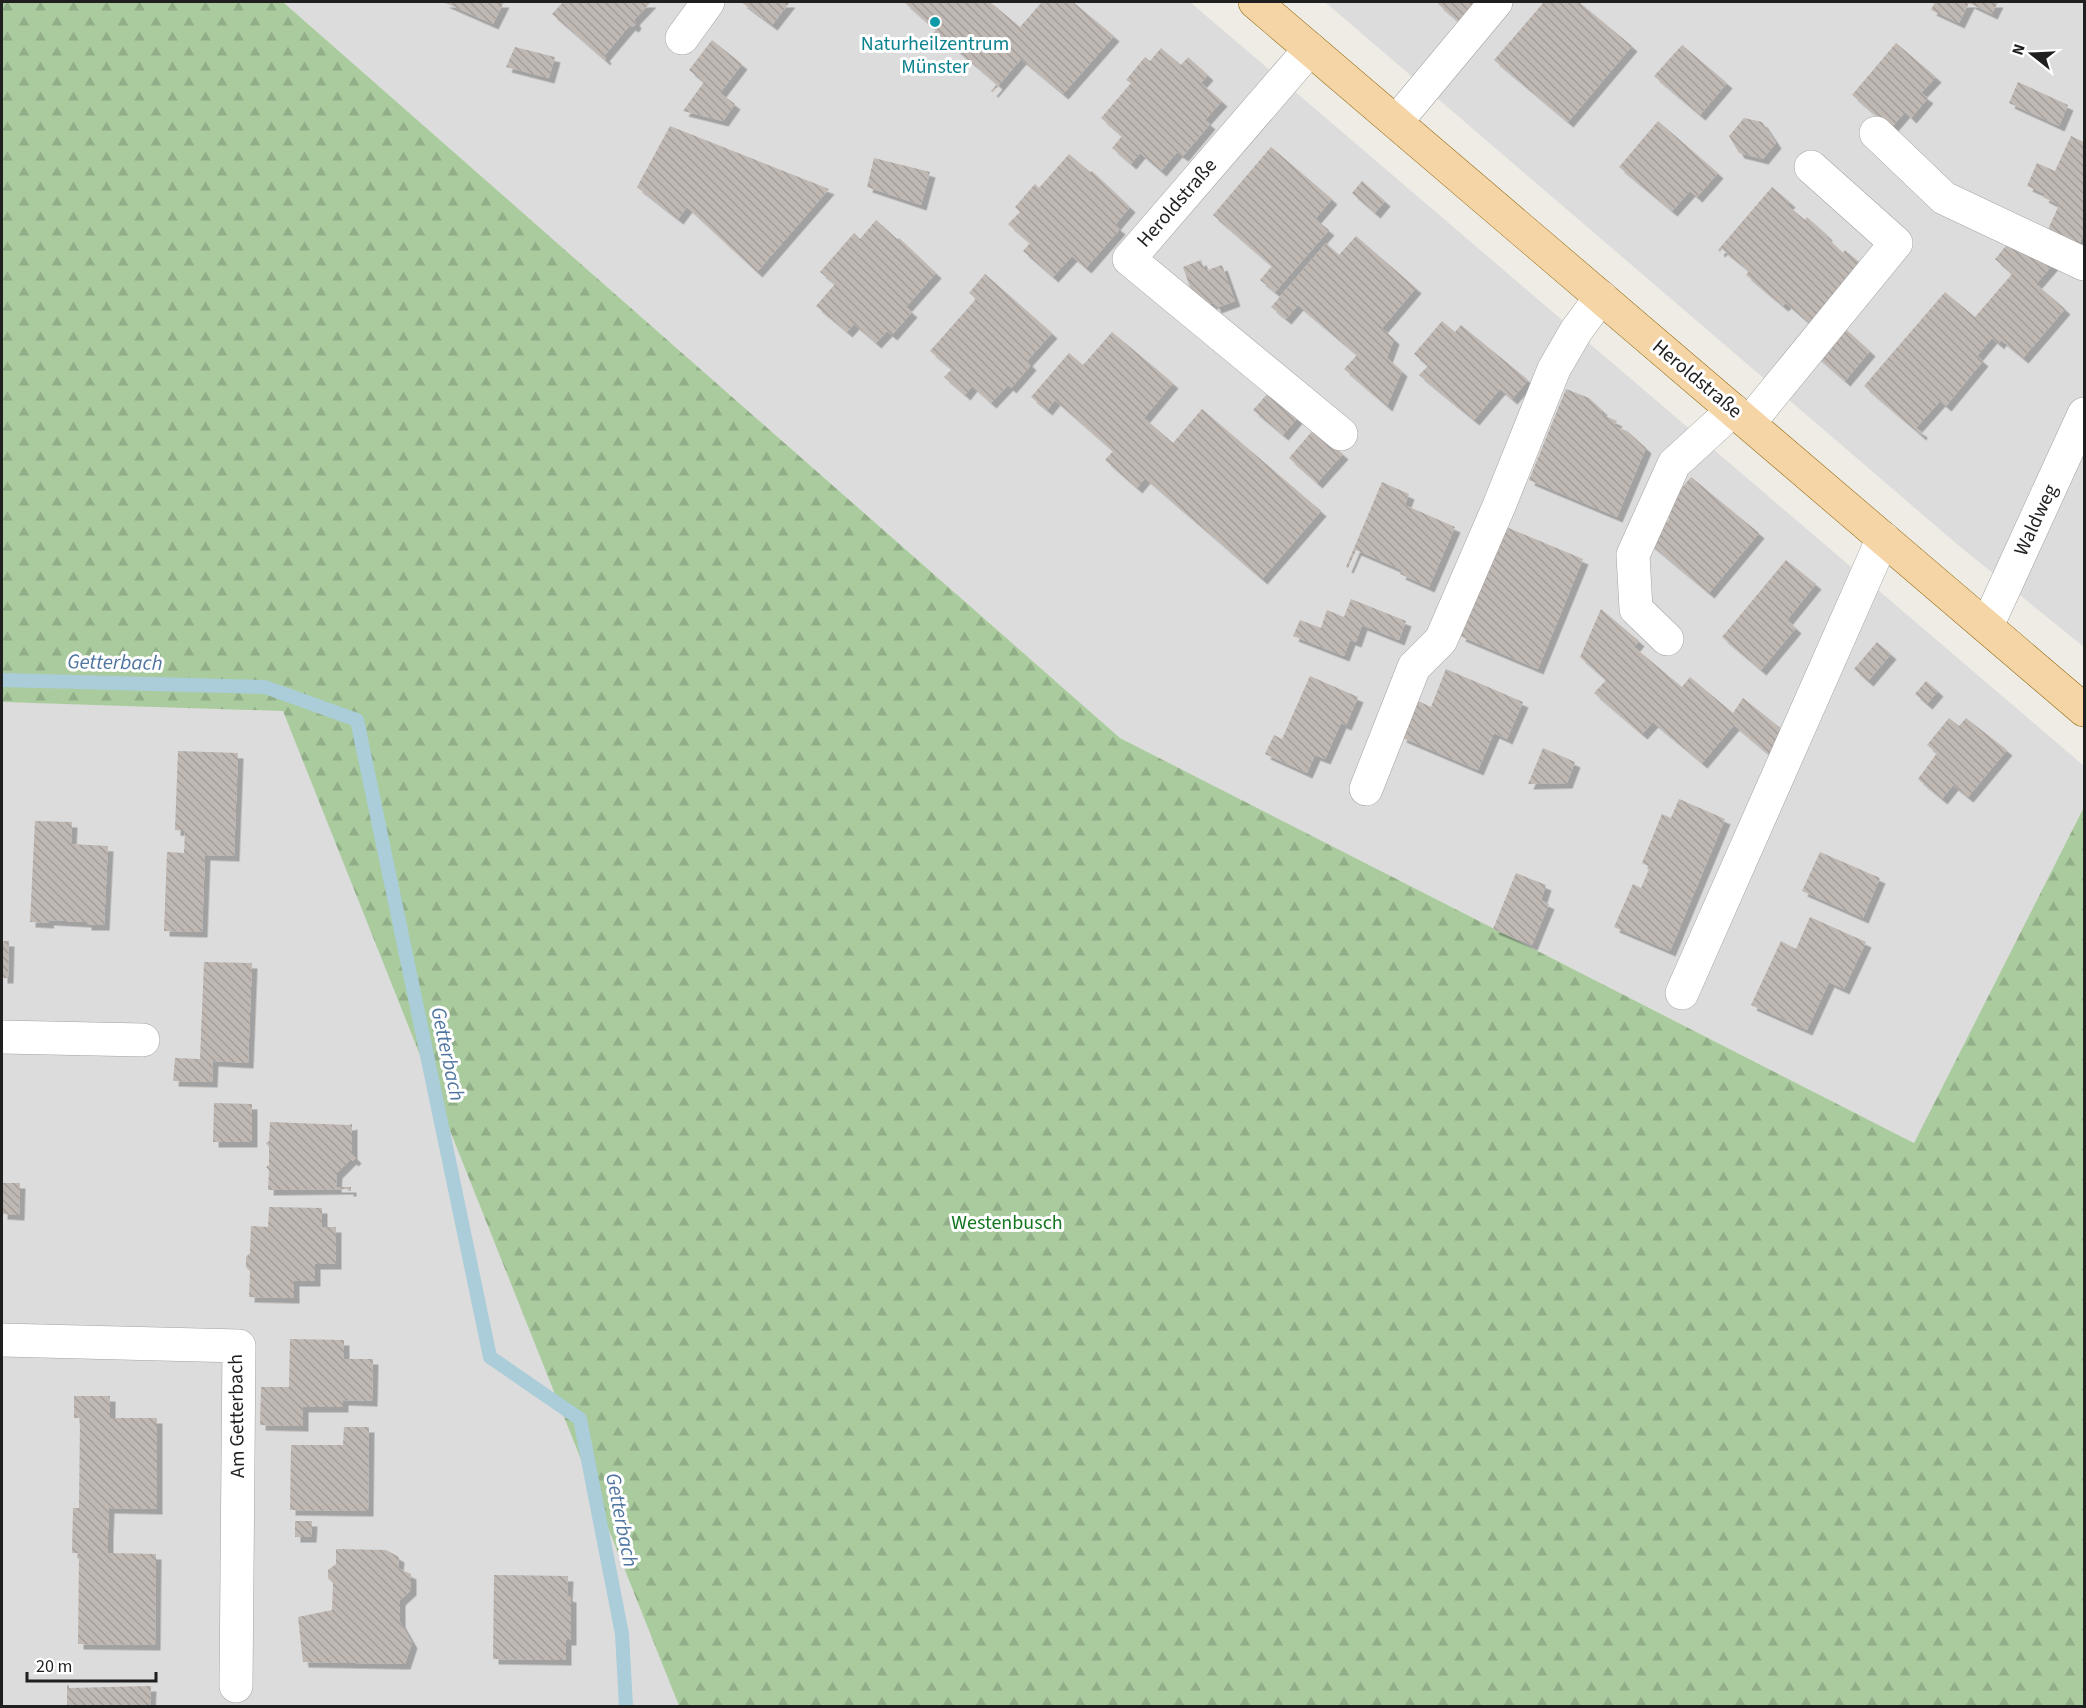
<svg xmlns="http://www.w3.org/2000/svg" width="2086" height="1708" viewBox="0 0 2086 1708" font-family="'Source Sans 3',sans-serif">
	<defs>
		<pattern id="forest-firs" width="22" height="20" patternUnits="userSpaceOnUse" patternTransform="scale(1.5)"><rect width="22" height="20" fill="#a9cb9e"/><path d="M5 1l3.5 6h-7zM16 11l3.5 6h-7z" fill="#91ae88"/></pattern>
		<pattern id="building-back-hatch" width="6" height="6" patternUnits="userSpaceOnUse" patternTransform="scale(1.5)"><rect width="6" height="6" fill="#bfb8b3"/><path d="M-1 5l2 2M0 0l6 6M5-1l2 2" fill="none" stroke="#a49e9a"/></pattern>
		<filter id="shadow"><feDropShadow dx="5.5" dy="5.5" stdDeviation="0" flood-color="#0004"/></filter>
	</defs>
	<rect width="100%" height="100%" fill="#efece6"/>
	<!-- residential -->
	<path fill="#dddcdc" d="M 283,2 L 1190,2 L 2084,766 L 2084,807 L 1914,1143 L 1120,738 Z
		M 1325,2 L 2084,2 L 2084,647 L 1958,545 Z
		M 2,702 L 283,710 L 679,1706 L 2,1706 Z"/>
	<!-- forest -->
	<path fill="url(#forest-firs)" d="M 2,2 L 283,2 L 1120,738 L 1914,1143 L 2084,807 L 2084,1706 L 679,1706 L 283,711 L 2,702 Z"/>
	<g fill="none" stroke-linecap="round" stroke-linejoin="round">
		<!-- stream -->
		<path stroke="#aacdd9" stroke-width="14" d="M 2,680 L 265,687 L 357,720 L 490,1357 L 580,1419 L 622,1634 L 626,1706"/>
	</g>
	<!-- building -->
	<path fill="url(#building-back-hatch)" filter="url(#shadow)" d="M 443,2 L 504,2 L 493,24 Z
		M 563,2 L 651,2 L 634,20 L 636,23 L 635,25 L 633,27 L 630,25 L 604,56 L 606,58 L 605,60 L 552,14 Z
		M 741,2 L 790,2 L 772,25 Z
		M 904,2 L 990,2 L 1020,27 L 1042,2 L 1073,2 L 1114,36 L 1063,94 L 1021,59 L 993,92 L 991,91 L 997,84 L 937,33 L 931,39 L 930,37 L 936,30 Z
		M 1440,2 L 1487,2 L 1465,27 L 1438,4 Z
		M 1544,2 L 1579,2 L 1632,46 L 1568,122 L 1494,60 Z
		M 1935,2 L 1998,2 L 1992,14 L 1969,3 L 1959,23 L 1931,10 Z
		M 712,40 L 742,64 L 720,93 L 735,104 L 723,121 L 683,111 L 704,82 L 689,70 Z
		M 1896,43 L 1936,77 L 1921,93 L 1928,98 L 1911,118 L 1905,112 L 1891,128 L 1852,95 Z
		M 1682,45 L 1727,83 L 1700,115 L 1654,76 Z
		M 515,47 L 555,57 L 549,78 L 506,67 Z
		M 1161,48 L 1181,65 L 1188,57 L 1208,75 L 1201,83 L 1222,101 L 1205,120 L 1210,124 L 1183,156 L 1177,152 L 1161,171 L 1140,153 L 1131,164 L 1112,148 L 1122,136 L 1101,118 L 1131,83 L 1126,80 L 1145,57 L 1150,61 Z
		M 2018,82 L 2068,105 L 2059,126 L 2009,103 Z
		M 1744,118 L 1762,122 L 1776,143 L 1763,159 L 1739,153 L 1729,136 Z
		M 1658,121 L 1718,173 L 1697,197 L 1690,191 L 1672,211 L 1619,167 Z
		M 670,126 L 829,189 L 757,272 L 687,207 L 678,219 L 637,187 Z
		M 2071,136 L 2084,142 L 2084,233 L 2077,250 L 2045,236 L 2059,205 L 2043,197 L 2045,194 L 2027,186 L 2037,163 L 2055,171 Z
		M 1271,147 L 1332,199 L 1315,219 L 1329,230 L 1275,292 L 1260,280 L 1272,266 L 1213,215 Z
		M 1069,154 L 1090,172 L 1092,171 L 1130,207 L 1115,225 L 1120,229 L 1086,268 L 1072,256 L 1053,277 L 1023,251 L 1030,243 L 1008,224 L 1020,212 L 1015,207 L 1035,184 L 1039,188 Z
		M 874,158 L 930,172 L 921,205 L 867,187 Z
		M 1362,181 L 1385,201 L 1375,213 L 1352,193 Z
		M 1772,187 L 1790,202 L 1787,205 L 1805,220 L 1807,217 L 1827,235 L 1826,237 L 1843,253 L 1845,250 L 1865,267 L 1811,325 L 1786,303 L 1783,306 L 1746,275 L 1749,271 L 1722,249 L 1720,252 L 1718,250 Z
		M 876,220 L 897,239 L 899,238 L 936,273 L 906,307 L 912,312 L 892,335 L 887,331 L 876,343 L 854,324 L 847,332 L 816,306 L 835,284 L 820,272 L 854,233 L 860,239 Z
		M 1356,236 L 1416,288 L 1382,328 L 1394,339 L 1387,358 L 1402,371 L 1387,406 L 1344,369 L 1357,355 L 1298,305 L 1286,319 L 1271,307 L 1326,243 L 1339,255 Z
		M 2010,241 L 2055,262 L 2036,284 L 2065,309 L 2023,358 L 2001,340 L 1999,344 L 1992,338 L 1977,356 L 1983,361 L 1946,406 L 1940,401 L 1916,428 L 1922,432 L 1921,435 L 1864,386 L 1945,292 L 1975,317 L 2012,274 L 1995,259 Z
		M 1201,260 L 1205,271 L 1222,265 L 1235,301 L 1216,308 L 1214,303 L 1197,308 L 1183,267 Z
		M 985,274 L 1052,333 L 1027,361 L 1031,365 L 1011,388 L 1008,385 L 991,403 L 972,386 L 965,395 L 944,377 L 952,369 L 930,351 L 976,299 L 969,293 Z
		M 1442,321 L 1455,332 L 1461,325 L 1528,380 L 1512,399 L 1500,389 L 1474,420 L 1419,375 L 1428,366 L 1414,354 Z
		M 1841,325 L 1870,351 L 1845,381 L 1815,355 Z
		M 1112,332 L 1173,383 L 1144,418 L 1173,443 L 1202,409 L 1321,511 L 1262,579 L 1145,478 L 1137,488 L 1105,460 L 1113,451 L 1055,400 L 1047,410 L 1031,397 L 1069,353 L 1083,365 Z
		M 1566,389 L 1589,398 L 1602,410 L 1601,414 L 1617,421 L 1614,426 L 1627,431 L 1646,448 L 1617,517 L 1529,480 Z
		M 1270,391 L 1299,416 L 1283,435 L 1253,410 Z
		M 1314,429 L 1343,454 L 1317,483 L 1289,458 Z
		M 1691,477 L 1759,533 L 1709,593 L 1649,543 L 1670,518 L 1662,511 Z
		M 1382,482 L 1409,494 L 1405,505 L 1455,527 L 1429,587 L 1400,574 L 1402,570 L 1356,550 L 1348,568 L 1346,567 Z
		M 1506,527 L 1583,559 L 1538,669 L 1460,636 Z
		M 1786,560 L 1816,584 L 1787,620 L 1796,628 L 1761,670 L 1722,637 Z
		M 1351,599 L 1406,621 L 1399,640 L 1362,625 L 1356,642 L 1350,640 L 1344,656 L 1293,636 L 1300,620 L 1321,628 L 1327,610 L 1344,617 Z
		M 1601,609 L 1639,641 L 1634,647 L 1682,687 L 1690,677 L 1733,713 L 1743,698 L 1783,730 L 1771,756 L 1734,725 L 1702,763 L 1653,722 L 1642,734 L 1594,693 L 1606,680 L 1580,657 Z
		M 1877,642 L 1891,654 L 1868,681 L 1854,669 Z
		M 1446,669 L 1523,702 L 1507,739 L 1494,733 L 1478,770 L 1401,737 L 1416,700 L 1431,707 Z
		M 1310,676 L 1358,697 L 1346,725 L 1341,723 L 1325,759 L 1315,755 L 1307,773 L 1265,754 L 1274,735 L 1282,739 Z
		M 1926,681 L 1938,691 L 1927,704 L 1915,694 Z
		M 1949,718 L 1959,726 L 1966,718 L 2007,750 L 1968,797 L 1953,785 L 1942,799 L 1918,779 L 1937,753 L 1927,745 Z
		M 1543,748 L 1575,762 L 1567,783 L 1528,784 Z
		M 178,751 L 238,753 L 234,856 L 205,855 L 202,932 L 164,931 L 167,852 L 184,853 L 185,831 L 175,830 Z
		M 1679,799 L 1725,819 L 1670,951 L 1614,927 L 1633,884 L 1641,888 L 1650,867 L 1642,863 L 1662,814 L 1671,818 Z
		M 35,821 L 72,822 L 71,844 L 108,846 L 104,925 L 86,925 L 86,922 L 48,920 L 49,923 L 30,922 Z
		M 1820,852 L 1880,878 L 1863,918 L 1802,891 Z
		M 1516,873 L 1546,885 L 1541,900 L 1549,904 L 1532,945 L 1493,929 Z
		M 1810,917 L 1866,942 L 1844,989 L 1829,982 L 1807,1030 L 1751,1005 L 1781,941 L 1796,949 Z
		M 2,941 L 9,941 L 8,978 L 2,978 Z
		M 204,962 L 252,963 L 248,1063 L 213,1061 L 212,1082 L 173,1081 L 175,1058 L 200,1059 Z
		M 214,1103 L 252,1104 L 252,1142 L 213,1142 Z
		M 270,1122 L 349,1125 L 352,1124 L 352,1154 L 356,1158 L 353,1161 L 351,1159 L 337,1173 L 336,1187 L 351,1187 L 351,1191 L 348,1191 L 348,1189 L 268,1190 L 269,1170 L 266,1167 L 269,1165 L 269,1147 L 266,1143 L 269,1141 Z
		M 2,1183 L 20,1183 L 19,1215 L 2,1214 Z
		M 269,1207 L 322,1208 L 322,1227 L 336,1227 L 336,1264 L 315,1264 L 315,1281 L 294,1281 L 294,1298 L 249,1297 L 250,1271 L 246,1267 L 246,1257 L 250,1253 L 251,1226 L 268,1227 Z
		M 290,1339 L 344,1340 L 344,1359 L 373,1359 L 372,1401 L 343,1400 L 343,1407 L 303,1407 L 303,1426 L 260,1425 L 261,1387 L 289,1387 Z
		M 74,1396 L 110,1396 L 110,1418 L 157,1418 L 157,1509 L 109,1508 L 108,1531 L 108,1553 L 156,1554 L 155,1645 L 78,1644 L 79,1553 L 72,1553 L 73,1508 L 79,1508 L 80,1418 L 74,1418 Z
		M 344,1427 L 369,1427 L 368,1511 L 290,1510 L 291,1445 L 343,1445 Z
		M 295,1521 L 312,1521 L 311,1537 L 295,1537 Z
		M 336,1549 L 386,1550 L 399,1557 L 398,1568 L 411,1574 L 411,1590 L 400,1600 L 400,1622 L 412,1643 L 405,1664 L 303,1662 L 298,1617 L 332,1610 L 333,1583 L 328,1578 L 328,1570 L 336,1564 Z
		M 494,1575 L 568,1576 L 567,1596 L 571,1597 L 571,1640 L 566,1640 L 566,1660 L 493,1659 Z
		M 67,1685 L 69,1685 L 69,1688 L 151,1686 L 150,1706 L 67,1706 Z"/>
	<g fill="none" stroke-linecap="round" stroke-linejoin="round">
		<defs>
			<path id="minor" d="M 682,38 L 708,2
				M 1310,49 L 1129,259 L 1341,434
				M 1396,122 L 1496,2
				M 1876,133 L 1944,198 L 2084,264
				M 1749,423 L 1896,243 L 1811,167
				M 1987,626 L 2084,414
				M 1667,639 L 1636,609 L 1633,555 L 1674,464 L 1733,410
				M 1366,789 L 1414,667 L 1441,640 L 1499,506 L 1554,369 L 1576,331 L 1601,297
				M 1682,993 L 1883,538
				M 2,1037 L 143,1040
				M 2,1340 L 239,1346 L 236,1686"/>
			<path id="major" d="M 1255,2 L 2084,710"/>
		</defs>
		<!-- minor casing -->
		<use href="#minor" stroke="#a3a3a3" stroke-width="34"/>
		<!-- major casing -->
		<use href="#major" stroke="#8e670b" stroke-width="34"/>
		<!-- minor -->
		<use href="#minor" stroke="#fff" stroke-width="33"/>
		<!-- major -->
		<use href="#major" stroke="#f5d5a5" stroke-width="33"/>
	</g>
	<!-- markers -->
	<circle fill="#0f9aa8" stroke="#fff" stroke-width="2" cx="935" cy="22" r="6"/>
	<g text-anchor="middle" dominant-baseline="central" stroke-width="6" stroke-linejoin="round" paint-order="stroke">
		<!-- culture labels -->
		<g font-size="20" fill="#0d838f" stroke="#fff">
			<text x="935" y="44">Naturheilzentrum<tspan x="935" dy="23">Münster</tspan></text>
		</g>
		<!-- street labels -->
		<g font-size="20" fill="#1f1f1f" stroke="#fff">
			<text transform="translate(1177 203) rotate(-49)">Heroldstraße</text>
			<text transform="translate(1697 379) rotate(40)">Heroldstraße</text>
			<text transform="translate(2036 520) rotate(-65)">Waldweg</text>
			<text transform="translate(237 1416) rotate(-91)">Am Getterbach</text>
		</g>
		<!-- park labels -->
		<g font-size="20" fill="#147620" stroke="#fff">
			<text x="1007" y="1223">Westenbusch</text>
		</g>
		<!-- water labels -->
		<g font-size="21" font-style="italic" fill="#4f75a0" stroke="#fff">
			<text transform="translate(115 662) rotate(1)">Getterbach</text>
			<text transform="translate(448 1054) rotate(78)">Getterbach</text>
			<text transform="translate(622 1520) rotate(79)">Getterbach</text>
		</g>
	</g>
	<!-- border -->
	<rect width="2086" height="1708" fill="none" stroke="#1f1f1f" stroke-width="6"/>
	<!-- north arrow -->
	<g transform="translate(2032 54) rotate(288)" stroke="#ffffff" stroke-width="4.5" paint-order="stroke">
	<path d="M0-4.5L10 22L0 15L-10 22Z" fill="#1f1f1f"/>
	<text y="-9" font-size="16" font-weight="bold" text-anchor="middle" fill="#1f1f1f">N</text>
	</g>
	<!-- scale -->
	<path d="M27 1672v9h129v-9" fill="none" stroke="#1f1f1f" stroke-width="3"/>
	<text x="36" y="1672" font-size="18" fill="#1f1f1f" stroke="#ffffff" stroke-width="4.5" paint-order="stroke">20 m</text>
</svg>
